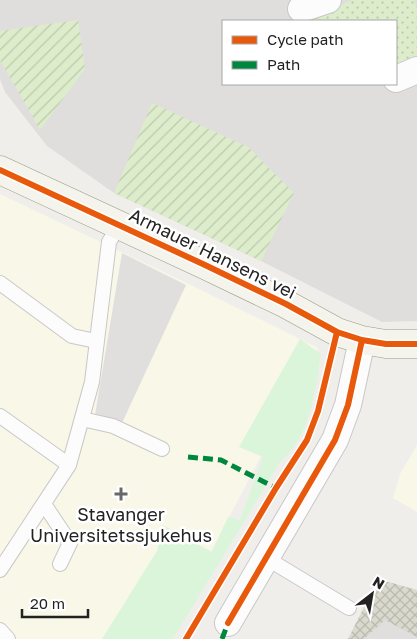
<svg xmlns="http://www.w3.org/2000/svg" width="417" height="639" viewBox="0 0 417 639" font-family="'Golos Text',sans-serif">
	<defs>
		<pattern id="construction-cross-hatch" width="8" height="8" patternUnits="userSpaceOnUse" patternTransform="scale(1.25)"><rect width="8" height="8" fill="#d9d9cd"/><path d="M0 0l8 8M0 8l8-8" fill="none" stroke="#babab0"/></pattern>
		<pattern id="grass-dots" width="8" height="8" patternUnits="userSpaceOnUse" patternTransform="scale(1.25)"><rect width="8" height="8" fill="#ddeccb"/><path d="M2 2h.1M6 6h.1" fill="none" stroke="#bdcaae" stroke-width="1.8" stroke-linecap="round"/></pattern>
		<pattern id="garden-furrows" width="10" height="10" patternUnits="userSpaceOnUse" patternTransform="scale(1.25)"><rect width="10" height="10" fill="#ddeccb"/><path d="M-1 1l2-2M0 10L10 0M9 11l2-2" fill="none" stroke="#bdcaae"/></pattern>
	</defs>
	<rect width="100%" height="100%" fill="#f0eeeb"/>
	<!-- residential -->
	<path fill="#dfdedc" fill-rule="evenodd" d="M 0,0 L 417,0 L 417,321 L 382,322 L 261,261 L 114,193 L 47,146 L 5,92 L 0,79 ZM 223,21 L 396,21 L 396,84 L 223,84 Z"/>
	<!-- education -->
	<path fill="#f8f7e8" d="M 0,194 L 195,287 L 318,348 L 165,639 L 0,639 Z
		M 417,445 L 417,512 L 393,498 L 400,474 Z"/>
	<!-- construction -->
	<path fill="url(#construction-cross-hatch)" d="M 378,579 L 417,590 L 417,639 L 348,639 Z"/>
	<!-- grass -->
	<path fill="url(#grass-dots)" d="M 353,0 L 414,0 L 417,8 L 417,65 L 396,73 L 396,21 L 312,21 L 310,16 Z"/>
	<!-- park -->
	<path fill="#daf5da" d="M 300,339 L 321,354 C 315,391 311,436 280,462 L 173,639 L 102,639 L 157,551 L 163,525 L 212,552 L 228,517 L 240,520 L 263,457 L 239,447 Z"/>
	<!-- garden -->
	<path fill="url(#garden-furrows)" d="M 78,20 L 85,69 L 40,130 L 0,60 L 0,31 Z
		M 152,103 L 248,147 L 294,193 L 261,261 L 114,193 Z"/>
	<!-- parking -->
	<path fill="#e0dfde" d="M 122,253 L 186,285 L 122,423 L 95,415 Z
		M 385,620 L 417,637 L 417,639 L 364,639 Z"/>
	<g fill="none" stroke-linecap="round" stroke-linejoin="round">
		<defs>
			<path id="lane" d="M 0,283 L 72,336 L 96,341
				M 0,416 L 69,465
				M 82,419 L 113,426 L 162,449
				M 44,504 L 70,543 L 60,564
				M 266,558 L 349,608
				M 0,570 L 69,465 L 92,382 L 109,242 L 119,225
				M 0,630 L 8,639"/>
			<path id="street" d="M 301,9 L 328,0
				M 396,79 L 417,70
				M 228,623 L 335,440 L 348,405 L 362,340"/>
			<path id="secondary" d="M 0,170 L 205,265 L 286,304 L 337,332 L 362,340 L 386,344 L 417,344"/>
		</defs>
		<!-- lane casing -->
		<use href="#lane" stroke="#c9c8c7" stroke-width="16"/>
		<!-- street casing -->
		<use href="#street" stroke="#c9c8c7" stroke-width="28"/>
		<!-- secondary casing -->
		<use href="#secondary" stroke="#999a82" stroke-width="29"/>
		<!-- lane -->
		<use href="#lane" stroke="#fdfcfc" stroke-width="14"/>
		<!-- street -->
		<use href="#street" stroke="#fdfcfc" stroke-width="26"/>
		<!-- secondary -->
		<use href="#secondary" stroke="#f4f4ed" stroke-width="28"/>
		<!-- quiet -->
		<path stroke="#00873e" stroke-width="5" stroke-dasharray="10 5" stroke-linecap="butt" d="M 188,457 L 221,460 L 276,488
			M 222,639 L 228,623"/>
		<defs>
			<path id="cycleway" d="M 0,170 L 205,265 L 286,304 L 337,332 L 362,340 L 386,344 L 417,344
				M 228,623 L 335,440 L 348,405 L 362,340
				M 186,639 L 276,488 L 307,440 L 318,411 L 337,332"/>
		</defs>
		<!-- cycleway casing -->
		<use href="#cycleway" stroke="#fff" stroke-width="9"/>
		<!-- cycleway -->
		<use href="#cycleway" stroke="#e8590c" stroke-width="6"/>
	</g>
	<!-- markers -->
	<path fill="#6a6968" stroke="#fff" stroke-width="2" d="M118.5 486.5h5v5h5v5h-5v5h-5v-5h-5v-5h5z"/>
	<g text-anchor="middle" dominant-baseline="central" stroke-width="5" stroke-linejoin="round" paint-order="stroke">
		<!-- street labels -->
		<g font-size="18" fill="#222" stroke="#fff">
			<text transform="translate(213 253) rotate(26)">Armauer Hansens vei</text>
		</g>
		<!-- poi labels -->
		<g font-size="18" fill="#222" stroke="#fff">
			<text x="121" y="514">Stavanger<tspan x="121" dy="21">Universitetssjukehus</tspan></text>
		</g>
	</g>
	<!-- legend -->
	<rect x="222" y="20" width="175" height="65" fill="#ffffff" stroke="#a7a7a7"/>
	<rect x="232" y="36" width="25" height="8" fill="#e8590c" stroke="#a7a7a7"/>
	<text x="267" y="45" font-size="15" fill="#222222">Cycle path</text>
	<rect x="232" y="61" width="25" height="8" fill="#00873e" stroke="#a7a7a7"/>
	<text x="267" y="70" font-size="15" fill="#222222">Path</text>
	<!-- north arrow -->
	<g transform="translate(372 594) rotate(31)" stroke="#ffffff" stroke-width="4" paint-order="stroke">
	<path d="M0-4L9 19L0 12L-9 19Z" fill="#222222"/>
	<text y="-8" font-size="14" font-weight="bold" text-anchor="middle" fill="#222222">N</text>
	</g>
	<!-- scale -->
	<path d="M22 609v8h66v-8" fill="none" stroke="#222222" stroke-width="2.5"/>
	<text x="30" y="609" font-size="15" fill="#222222" stroke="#ffffff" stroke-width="4" paint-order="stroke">20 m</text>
</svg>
